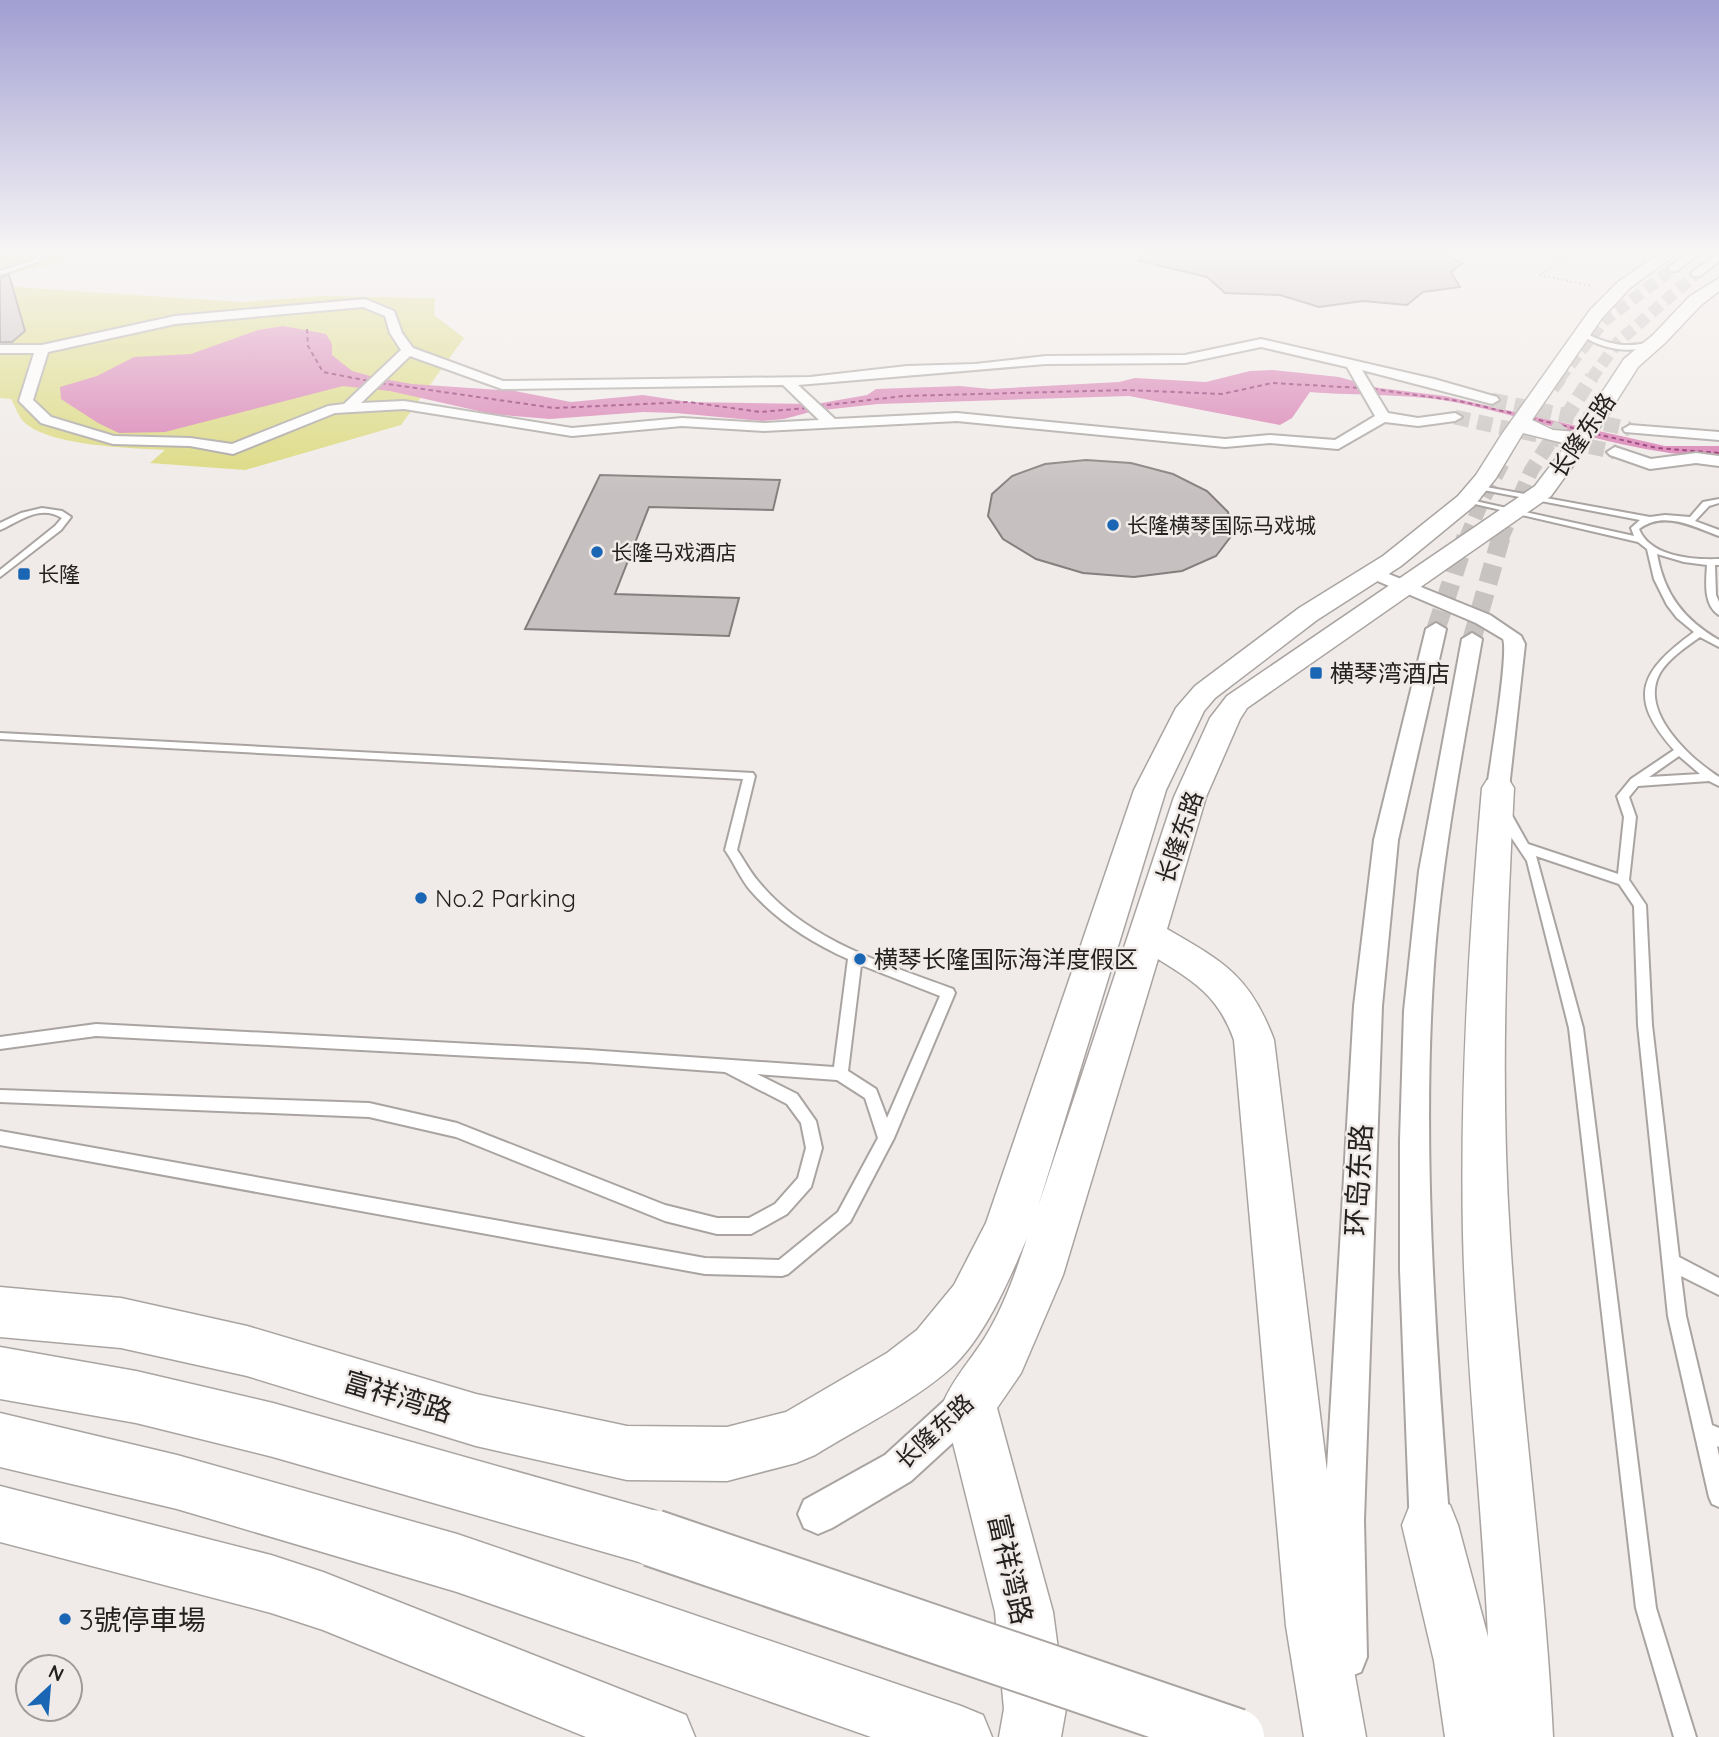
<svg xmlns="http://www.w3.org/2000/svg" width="1719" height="1737" viewBox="0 0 1719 1737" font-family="Quicksand,'Noto Sans SC',sans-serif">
	<rect width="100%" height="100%" fill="#f0ebe8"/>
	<!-- green -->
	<path fill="#dbd97c" d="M 0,252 L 66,252 L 57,264 L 0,276 Z
		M 0,286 L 242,302 L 320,296 L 435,298 L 434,315 L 464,338 L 401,425 L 245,470 L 150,463 L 165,450 C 130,448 51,446 25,423 C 19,418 15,406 11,399 L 0,398 Z"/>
	<!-- water -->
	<path fill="#d87eb2" d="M 283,326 L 326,334 L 332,344 L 332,355 L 352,371 L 378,378 L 412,384 L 515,391 L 571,402 L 643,395 L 689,402 L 816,404 L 867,395 L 876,389 L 960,386 L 990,389 L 1119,382 L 1135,378 L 1206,382 L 1250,371 L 1273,370 L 1339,377 L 1379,388 L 1445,396 L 1665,446 L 1719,446 L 1719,457 C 1631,455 1545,421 1459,403 C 1409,393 1361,396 1310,392 L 1292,418 L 1280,425 L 1129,396 L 878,404 L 814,411 L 784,419 L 762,421 L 676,413 L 643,412 L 550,419 L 492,414 L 390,391 L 343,386 L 165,432 L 119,433 L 98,423 L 61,399 L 60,387 L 97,376 L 134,357 L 191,354 L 258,330 Z"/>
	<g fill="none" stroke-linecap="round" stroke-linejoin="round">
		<!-- ferry -->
		<path stroke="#8b2166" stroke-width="2" stroke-dasharray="4.5 3.5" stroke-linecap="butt" d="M 307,329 L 308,346 L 323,372 L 369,381
			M 381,383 L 554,408 L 689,402 L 760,412 L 807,408
			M 1373,389 L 1459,401 L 1516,414
			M 819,406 L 903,396 L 1127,390 L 1222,394 L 1272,383 L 1361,388
			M 1531,418 L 1577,429
			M 1596,434 L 1657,448 L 1719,453"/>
	</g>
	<!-- building -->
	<path fill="#c7c0c0" stroke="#847e7e" stroke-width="2" d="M 1141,252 L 1436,252 L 1463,263 L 1451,272 L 1460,287 L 1423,292 L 1407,305 L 1363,301 L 1319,307 L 1280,295 L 1225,293 L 1207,277 L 1140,261 Z
		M 9,275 L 25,331 L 12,342 L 0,342 L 0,277 Z
		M 1086,460 L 1131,463 L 1173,474 L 1207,491 L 1228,512 L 1232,535 L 1216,556 L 1182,571 L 1134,577 L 1083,573 L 1036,559 L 1003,539 L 988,516 L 992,494 L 1012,476 L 1045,464 Z
		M 600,475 L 780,480 L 773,510 L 649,507 L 615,594 L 739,598 L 729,636 L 525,629 Z"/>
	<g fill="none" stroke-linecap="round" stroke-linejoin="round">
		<!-- street-tunnel-far2 -->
		<path stroke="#c7c3c0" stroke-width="12" stroke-dasharray="12 6" stroke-linecap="butt" d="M 1559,379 L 1604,321 L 1673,269
			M 1591,379 L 1618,342 L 1696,274"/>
		<!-- street-tunnel-far1 -->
		<path stroke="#c7c3c0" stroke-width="15" stroke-dasharray="15 8" stroke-linecap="butt" d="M 1552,388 L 1560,377
			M 1492,400 L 1630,429
			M 1455,417 L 1615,452
			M 1466,539 L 1482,501 L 1503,462
			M 1501,539 L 1531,471 L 1592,377"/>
		<!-- street-tunnel -->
		<path stroke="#c7c3c0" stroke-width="19" stroke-dasharray="19 10" stroke-linecap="butt" d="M 1436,629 L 1466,537
			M 1472,639 L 1501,537"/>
		<defs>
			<path id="lane" d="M 40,252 L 46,252 L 38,262 L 0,275 L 0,271 L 34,260 Z
				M 1589,324 L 1592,326 L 1589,335 C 1610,345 1628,348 1650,342 L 1653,344 C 1632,355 1602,349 1583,336 L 1586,326 Z
				M 1475,485 L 1650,517 L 1665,515 L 1690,517 L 1703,502 L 1719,499 L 1719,503 L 1709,506 L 1695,521 L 1719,530 L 1719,536 C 1694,527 1664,510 1639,529 C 1650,557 1693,560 1719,559 L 1719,565 L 1715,565 L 1716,595 L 1719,602 L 1719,615 C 1703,605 1706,582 1707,565 L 1684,562 L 1657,554 C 1664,594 1684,620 1719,640 L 1719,647 L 1700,637 C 1686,647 1669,658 1660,673 C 1638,712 1691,759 1719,777 L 1719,786 L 1709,781 L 1638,786 L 1629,797 L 1636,817 L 1629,880 L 1646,905 L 1652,1025 L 1679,1257 L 1719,1278 L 1719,1295 L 1681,1276 L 1686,1316 L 1712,1425 L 1719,1428 L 1719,1447 L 1717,1446 L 1719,1456 L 1719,1507 L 1712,1504 L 1709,1497 L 1668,1316 L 1638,1025 L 1634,906 L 1619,884 L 1536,856 L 1583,1028 L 1656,1608 L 1696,1737 L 1674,1737 L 1636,1608 L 1569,1028 L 1527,861 L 1511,837 L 1499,813 L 1505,809 L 1509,810 L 1528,844 L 1618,874 L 1624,817 L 1617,796 L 1631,779 L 1674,750 C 1626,696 1641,671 1694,632 L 1677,618 L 1667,605 L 1654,579 L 1647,549 L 1638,542 L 1462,501 L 1466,499 L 1634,536 L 1631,528 L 1640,520 L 1478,489 L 1474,487 ZM 1679,756 L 1700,774 L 1649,777 Z
				M 42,508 L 62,511 L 71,517 L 61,530 L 0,577 L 0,570 L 55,526 L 62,518 C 40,504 20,521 0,530 L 0,523 L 21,513 Z
				M 0,733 L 753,773 L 755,776 L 737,850 C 744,860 750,872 758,881 C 805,940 885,964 953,989 L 955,993 L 894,1138 L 850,1222 L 788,1274 L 782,1276 L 705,1274 L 0,1145 L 0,1131 L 705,1258 L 779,1260 L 838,1212 L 878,1138 L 865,1098 L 837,1080 L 757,1074 L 797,1094 L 816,1121 L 822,1148 L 811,1187 L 787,1214 L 751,1234 L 717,1234 L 665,1221 L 456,1137 L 369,1117 L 0,1102 L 0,1090 L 369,1103 L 457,1123 L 665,1205 L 717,1218 L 749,1218 L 775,1204 L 798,1178 L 806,1148 L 801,1123 L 787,1104 L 725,1072 L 588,1062 L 96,1036 L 0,1049 L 0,1037 L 96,1024 L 588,1050 L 834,1067 L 848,959 C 812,943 776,920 750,890 C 741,879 735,865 727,853 L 725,850 L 743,779 L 0,739 ZM 861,965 L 940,996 L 887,1118 L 876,1089 L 848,1071 Z"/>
			<path id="street" d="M 1689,252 L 1701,252 L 1677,271 L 1669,271 L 1669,267 Z
				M 1719,253 L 1719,261 L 1700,276 L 1692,276 L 1692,272 Z
				M 365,299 L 394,311 L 402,333 L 413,348 L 503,381 L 810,377 L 907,366 L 975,364 L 1046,356 L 1185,355 L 1261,339 L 1434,379 L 1497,397 L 1499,400 L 1492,404 L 1362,370 L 1388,413 L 1418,418 L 1455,413 L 1462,417 L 1455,421 L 1418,426 L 1385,422 L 1338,449 L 1270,443 L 1225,447 L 957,421 L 764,431 L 682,426 L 572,436 L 404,409 L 335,413 L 233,454 L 190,446 L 113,444 L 41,423 L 19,401 L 34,353 L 0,353 L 0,345 L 42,345 L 175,316 ZM 363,307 L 385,316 L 390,333 L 401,350 L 344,404 L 328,406 L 232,444 L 190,438 L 114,436 L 51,417 L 33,400 L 48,352 L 175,324 ZM 1261,347 L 1347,367 L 1375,416 L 1335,440 L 1270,435 L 1225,439 L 957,413 L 835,419 L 798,385 L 1046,364 L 1185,363 ZM 410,356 L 502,389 L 783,385 L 819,420 L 764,423 L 682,418 L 572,428 L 404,401 L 361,403 Z
				M 1630,425 L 1719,432 L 1719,440 L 1625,432 L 1623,429 Z
				M 1615,447 L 1651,459 L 1696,453 L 1719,456 L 1719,466 L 1696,463 L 1650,469 L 1610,455 L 1607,452 Z
				M 1374,568 L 1490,615 L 1521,636 L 1525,644 L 1509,788 L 1506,793 L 1498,796 L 1490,793 L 1487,788 C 1490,765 1509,653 1503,639 L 1476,623 L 1368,577 L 1365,573 L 1368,569 Z
				M 1436,623 L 1446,629 L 1398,840 L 1382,1006 L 1364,1520 L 1367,1657 L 1361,1672 L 1346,1678 L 1331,1672 L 1325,1657 L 1324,1520 L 1354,1006 L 1374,840 L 1426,629 Z
				M 1472,633 L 1482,639 C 1463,747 1442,855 1434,964 C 1421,1152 1436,1342 1450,1530 L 1444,1544 L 1430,1550 L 1416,1544 L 1410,1530 L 1400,1270 L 1400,1140 L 1404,1011 L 1419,871 L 1462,639 Z
				M 969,1385 L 982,1390 L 987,1403 L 982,1416 L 911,1481 L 832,1528 L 818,1534 L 804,1528 L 798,1514 L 804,1500 L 885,1455 L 956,1390 Z"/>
			<path id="secondary" d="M 1661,252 L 1679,252 L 1630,288 L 1602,318 L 1532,420 L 1553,430 L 1576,432 L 1624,359 L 1653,335 L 1689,297 L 1719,278 L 1719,291 L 1701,305 L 1665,343 L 1638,367 L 1593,438 L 1551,496 L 1247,708 L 1240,719 L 1206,797 L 1167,929 C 1224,962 1250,976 1274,1040 L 1346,1626 L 1366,1737 L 1304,1737 L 1286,1626 L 1234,1040 C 1219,997 1195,982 1158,959 L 1063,1275 L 1021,1373 L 997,1408 L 1053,1612 L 1066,1709 L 1061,1737 L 999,1737 L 1004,1709 L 995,1612 L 943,1403 C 953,1379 970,1361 984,1339 C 1003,1309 1016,1272 1027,1238 C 1009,1280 985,1337 951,1368 C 911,1403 860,1427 815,1455 L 796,1463 L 727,1481 L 627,1480 L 476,1446 L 247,1376 L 121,1348 L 0,1337 L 0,1287 L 121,1298 L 247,1326 L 476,1394 L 627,1426 L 727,1427 L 786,1412 L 887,1353 L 917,1330 L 954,1285 L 986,1223 L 1134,790 L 1176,708 L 1195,686 L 1299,608 L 1383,556 L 1458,496 L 1476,475 L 1502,434 L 1590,310 L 1618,282 ZM 1523,433 L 1567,444 L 1535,486 L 1227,696 L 1210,718 L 1174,797 L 1038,1207 L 1166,790 L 1204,711 L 1215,698 L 1317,620 L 1401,566 L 1474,506 L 1496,478 Z
				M 1498,777 L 1509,780 L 1514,788 C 1506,937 1500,1087 1510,1237 C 1520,1404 1545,1570 1553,1737 L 1445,1737 L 1434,1661 L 1402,1525 L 1410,1505 L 1430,1497 L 1450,1505 L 1458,1525 L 1488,1637 C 1482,1502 1466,1368 1463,1234 C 1460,1085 1469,936 1482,788 L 1487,780 Z
				M 0,1347 L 136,1371 L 273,1403 L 653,1510 L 673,1518 L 681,1538 L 673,1558 L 653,1566 L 273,1457 L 136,1423 L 0,1399 Z
				M 0,1413 L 177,1455 L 457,1534 L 961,1706 L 983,1715 L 992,1737 L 871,1737 L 457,1592 L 177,1509 L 0,1467 Z
				M 0,1486 L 271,1555 L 323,1572 L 686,1715 L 695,1737 L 586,1737 L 323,1630 L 271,1613 L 0,1542 Z"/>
		</defs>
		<!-- lane casing -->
		<use href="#lane" stroke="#a9a4a1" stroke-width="4"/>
		<!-- street casing -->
		<use href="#street" stroke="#a9a4a1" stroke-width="4"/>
		<!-- secondary casing -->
		<use href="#secondary" stroke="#a9a4a1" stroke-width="3"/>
		<!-- path -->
		<path stroke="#a4a09e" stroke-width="2" stroke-dasharray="2 2.5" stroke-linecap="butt" d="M 1554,252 L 1561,260 L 1540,275 L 1592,286"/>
		<!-- lane -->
		<use href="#lane" fill="#fff" fill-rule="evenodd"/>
		<!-- street -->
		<use href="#street" fill="#fff" fill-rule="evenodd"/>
		<!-- secondary -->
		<use href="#secondary" fill="#fff" fill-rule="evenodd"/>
		<defs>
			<path id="secondary-bridge" d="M 653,1538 L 1236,1737"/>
		</defs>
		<!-- secondary-bridge casing -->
		<use href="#secondary-bridge" stroke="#a9a4a1" stroke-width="60" stroke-linecap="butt"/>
		<!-- secondary-bridge -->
		<use href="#secondary-bridge" stroke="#fff" stroke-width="56"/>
	</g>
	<!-- sky -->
	<linearGradient id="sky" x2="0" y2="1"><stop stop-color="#a19ed2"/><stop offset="0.51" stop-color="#f8f6f5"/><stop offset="1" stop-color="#f8f6f5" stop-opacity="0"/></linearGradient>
	<rect width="1719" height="495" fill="url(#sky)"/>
	<!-- markers -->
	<g fill="#1a66b5" stroke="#f0ebe8" stroke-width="2.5">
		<circle cx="1113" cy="525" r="7"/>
		<circle cx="597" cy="552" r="7"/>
		<rect x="17" y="567" width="14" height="14" rx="3.5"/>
		<rect x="1309" y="666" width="14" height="14" rx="3.5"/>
		<circle cx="421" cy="898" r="7"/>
		<circle cx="860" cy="959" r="7"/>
		<circle cx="65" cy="1619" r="7"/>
	</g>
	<g text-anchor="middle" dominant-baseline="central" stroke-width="5" stroke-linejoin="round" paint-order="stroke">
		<!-- far-poi labels -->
		<g font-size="21" fill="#242221" stroke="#f0ebe8" text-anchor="start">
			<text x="1127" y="525">长隆横琴国际马戏城</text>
			<text x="611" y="552">长隆马戏酒店</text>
			<text x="38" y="574">长隆</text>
		</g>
		<!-- street labels -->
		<g font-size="24" fill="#242221" stroke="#f0ebe8">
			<text transform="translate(1582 435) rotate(-56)">长隆东路</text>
			<text transform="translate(1179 837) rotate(-71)">长隆东路</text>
			<text transform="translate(934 1431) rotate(-43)">长隆东路</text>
		</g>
		<!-- poi labels -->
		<g font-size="24" fill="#242221" stroke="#f0ebe8" text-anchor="start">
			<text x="1330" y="673">横琴湾酒店</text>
			<text x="435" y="898">No.2 Parking</text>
			<text x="874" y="959">横琴长隆国际海洋度假区</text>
		</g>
		<!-- near-street labels -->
		<g font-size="28" fill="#242221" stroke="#f0ebe8">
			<text transform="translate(1358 1180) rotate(-87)">环岛东路</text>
			<text transform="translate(398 1396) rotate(17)">富祥湾路</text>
			<text transform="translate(1011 1569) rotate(77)">富祥湾路</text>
		</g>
		<!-- near-poi labels -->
		<g font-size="28" fill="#242221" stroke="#f0ebe8" text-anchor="start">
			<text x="79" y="1619">3號停車場</text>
		</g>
	</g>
	<!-- north arrow -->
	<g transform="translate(49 1688) rotate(26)"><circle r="33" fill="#f0ebe8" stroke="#9e9b98" stroke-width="2"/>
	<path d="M0-5L12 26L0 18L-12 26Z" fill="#1a66b5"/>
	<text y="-10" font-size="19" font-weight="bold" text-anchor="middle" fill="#242221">N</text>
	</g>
</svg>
